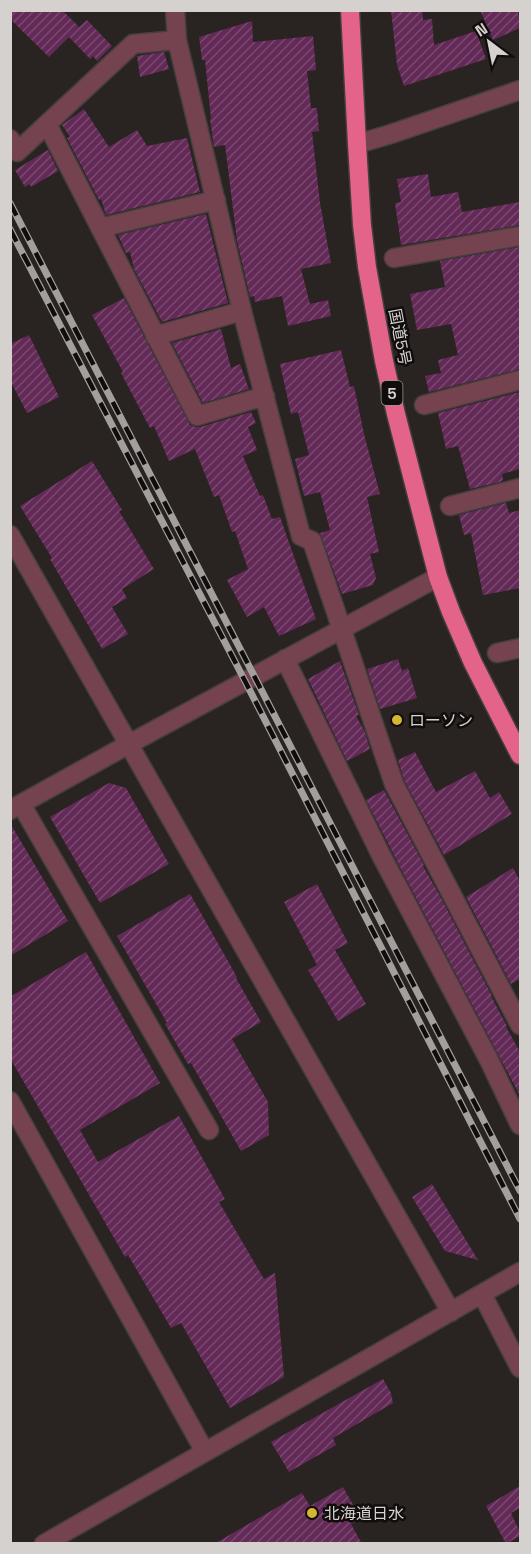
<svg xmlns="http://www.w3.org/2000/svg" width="531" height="1554" viewBox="0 0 531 1554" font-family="'Space Grotesk','Noto Sans JP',sans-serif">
	<defs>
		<pattern id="building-hatch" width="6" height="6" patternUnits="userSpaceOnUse" patternTransform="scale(1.5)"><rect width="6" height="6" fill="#642a57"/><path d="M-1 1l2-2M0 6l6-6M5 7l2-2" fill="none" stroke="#79486e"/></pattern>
	</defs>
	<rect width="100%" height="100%" fill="#292321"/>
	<!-- building -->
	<path fill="url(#building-hatch)" d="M 10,10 L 62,10 L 79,27 L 87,20 L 112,46 L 97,61 L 93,56 L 90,59 L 69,37 L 49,57 L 10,19 Z
		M 391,10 L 422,10 L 423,20 L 432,19 L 434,45 L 476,31 L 486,59 L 404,86 L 397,65 Z
		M 480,10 L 517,10 L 520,19 L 520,28 L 493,40 Z
		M 252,21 L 253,42 L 313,36 L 316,70 L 307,71 L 311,108 L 317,108 L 319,131 L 312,132 L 320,203 L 331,263 L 301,269 L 310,304 L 328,300 L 331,316 L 288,326 L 282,296 L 255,302 L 254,296 L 250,297 L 237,241 L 225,145 L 214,147 L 210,119 L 211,119 L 205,60 L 202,60 L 199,37 Z
		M 164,52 L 169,69 L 140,77 L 137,56 Z
		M 84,109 L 109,147 L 137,130 L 147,146 L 187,138 L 200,192 L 106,215 L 101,199 L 99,200 L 67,138 L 70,137 L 62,125 Z
		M 48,150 L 58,171 L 31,187 L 30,184 L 25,187 L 15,170 Z
		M 428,174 L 431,197 L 458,192 L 462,212 L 520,202 L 520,225 L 401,245 L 395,203 L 401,202 L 397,179 Z
		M 206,214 L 228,303 L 162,322 L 134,269 L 130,252 L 126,253 L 118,235 Z
		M 520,247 L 520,369 L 429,392 L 425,376 L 441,373 L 438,360 L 458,355 L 451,324 L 417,330 L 410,294 L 445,287 L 440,261 Z
		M 124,298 L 190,425 L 195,427 L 200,427 L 251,412 L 256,423 L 248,427 L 257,450 L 243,456 L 260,496 L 263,495 L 272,519 L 280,517 L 316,619 L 279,636 L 264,607 L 247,617 L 227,580 L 248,569 L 235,531 L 232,532 L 219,495 L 214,497 L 195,449 L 169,461 L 154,426 L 150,428 L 121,373 L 123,372 L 92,315 Z
		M 221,329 L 231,368 L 240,364 L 249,389 L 203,403 L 172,343 Z
		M 29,335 L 59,397 L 27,413 L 10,380 L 10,344 Z
		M 341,350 L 350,387 L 354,386 L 364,434 L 380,494 L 367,497 L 379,552 L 370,554 L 376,578 L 373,585 L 342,594 L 320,533 L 330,530 L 320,492 L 304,496 L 295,459 L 309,455 L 298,412 L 291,414 L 280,364 Z
		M 520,392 L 520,469 L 502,474 L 503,480 L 500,482 L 470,489 L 458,446 L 446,449 L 438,413 Z
		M 92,461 L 122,510 L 119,511 L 154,569 L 122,589 L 127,598 L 112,607 L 128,634 L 102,649 L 50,559 L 52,558 L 20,506 Z
		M 506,503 L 509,513 L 520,510 L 520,588 L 483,595 L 471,533 L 464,535 L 459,515 Z
		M 398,659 L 402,671 L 408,668 L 417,698 L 380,709 L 367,669 Z
		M 340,661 L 359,715 L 356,716 L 365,732 L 370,749 L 347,761 L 308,679 Z
		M 415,752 L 436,792 L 475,771 L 490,798 L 499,792 L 512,814 L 444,855 L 404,780 L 398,760 Z
		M 109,783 L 126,788 L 169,864 L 100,903 L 50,817 Z
		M 384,790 L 424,865 L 423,866 L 439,894 L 492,996 L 491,996 L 507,1026 L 506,1027 L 520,1052 L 520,1096 L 402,871 L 366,800 Z
		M 10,823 L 68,921 L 10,956 Z
		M 513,868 L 520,881 L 520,979 L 511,984 L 466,897 Z
		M 317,884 L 348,943 L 335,950 L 366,1004 L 338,1021 L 308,970 L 317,965 L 284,902 Z
		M 190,894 L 237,977 L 236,978 L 261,1022 L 232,1039 L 268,1102 L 269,1135 L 241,1151 L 191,1063 L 188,1064 L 165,1024 L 167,1023 L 117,936 Z
		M 86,952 L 160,1083 L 80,1130 L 98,1162 L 179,1116 L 225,1199 L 219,1202 L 264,1279 L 275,1273 L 284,1377 L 230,1408 L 181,1323 L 171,1328 L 128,1255 L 125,1257 L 10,1058 L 10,997 Z
		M 432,1184 L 478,1260 L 445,1251 L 412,1197 Z
		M 383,1379 L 391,1393 L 393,1403 L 333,1438 L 336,1445 L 289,1472 L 271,1442 Z
		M 520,1486 L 520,1508 L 511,1513 L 520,1532 L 520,1536 L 506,1544 L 486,1506 Z
		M 343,1487 L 361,1519 L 351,1524 L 362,1544 L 214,1544 L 302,1493 L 310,1506 Z"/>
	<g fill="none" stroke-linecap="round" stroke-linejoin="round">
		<defs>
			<path id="minor" d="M 175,10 L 177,40 L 242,311 L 301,536 L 312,541 L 394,784 L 520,1025
				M 47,124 L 133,44 L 177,40
				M 10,139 L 17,152 L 47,124 L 197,416 L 265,396
				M 357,144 L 391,134 L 520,90
				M 100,228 L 216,200
				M 394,258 L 520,236
				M 155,336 L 242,311
				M 424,405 L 520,380
				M 450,506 L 520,488
				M 10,535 L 451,1312
				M 497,653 L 520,648
				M 285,659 L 380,853 L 489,1060 L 520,1125
				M 21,804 L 209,1130
				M 10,810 L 129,744 L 438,577
				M 10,1101 L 205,1452
				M 482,1294 L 520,1368
				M 44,1544 L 520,1272"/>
			<path id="highway" d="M 350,10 L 357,144 L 362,225 L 367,267 L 384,361 L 396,414 L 438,577 L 451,612 L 473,663 L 520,755"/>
		</defs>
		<!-- minor casing -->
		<use href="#minor" stroke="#443f3d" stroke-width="21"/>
		<!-- highway casing -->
		<use href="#highway" stroke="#443f3d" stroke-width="21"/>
		<!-- minor -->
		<use href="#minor" stroke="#75424f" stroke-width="18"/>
		<!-- highway -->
		<use href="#highway" stroke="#e36389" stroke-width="18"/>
		<defs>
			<path id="rail" d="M 10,203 L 520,1191
				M 10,229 L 245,681 L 520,1219"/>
		</defs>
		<!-- rail casing -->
		<use href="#rail" stroke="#a39f9d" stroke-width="7"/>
		<!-- rail -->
		<use href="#rail" stroke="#100d0c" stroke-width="4.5" stroke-dasharray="14" stroke-linecap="butt"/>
	</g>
	<!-- markers -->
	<g fill="#d7b434" stroke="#100d0c" stroke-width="2">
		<circle cx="397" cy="720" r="6"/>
		<circle cx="312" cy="1513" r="6"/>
	</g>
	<g text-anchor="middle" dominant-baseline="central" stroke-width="5" stroke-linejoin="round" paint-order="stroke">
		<!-- shield labels -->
		<rect fill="#100d0c" stroke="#999694" stroke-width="1.5" x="381.5" y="381" width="21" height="24" rx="4.5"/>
		<g font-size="15" font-weight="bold" fill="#d4d1cf">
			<text x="392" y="393">5</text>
		</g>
		<!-- street labels -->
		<g font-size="16" fill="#d4d1cf" stroke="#100d0c">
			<text transform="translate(400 337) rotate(79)">国道5号</text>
		</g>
		<!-- poi labels -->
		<g font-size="16" fill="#d4d1cf" stroke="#100d0c" text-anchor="start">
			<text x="409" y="720">ローソン</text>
			<text x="324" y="1513">北海道日水</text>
		</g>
	</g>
	<!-- border -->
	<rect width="531" height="1554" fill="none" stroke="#d4d1cf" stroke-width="24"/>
	<!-- north arrow -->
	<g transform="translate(489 42) rotate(328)" stroke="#100d0c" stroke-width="4.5" paint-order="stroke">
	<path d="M0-4.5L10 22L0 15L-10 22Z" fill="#d4d1cf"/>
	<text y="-9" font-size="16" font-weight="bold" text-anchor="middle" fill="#d4d1cf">N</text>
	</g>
</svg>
